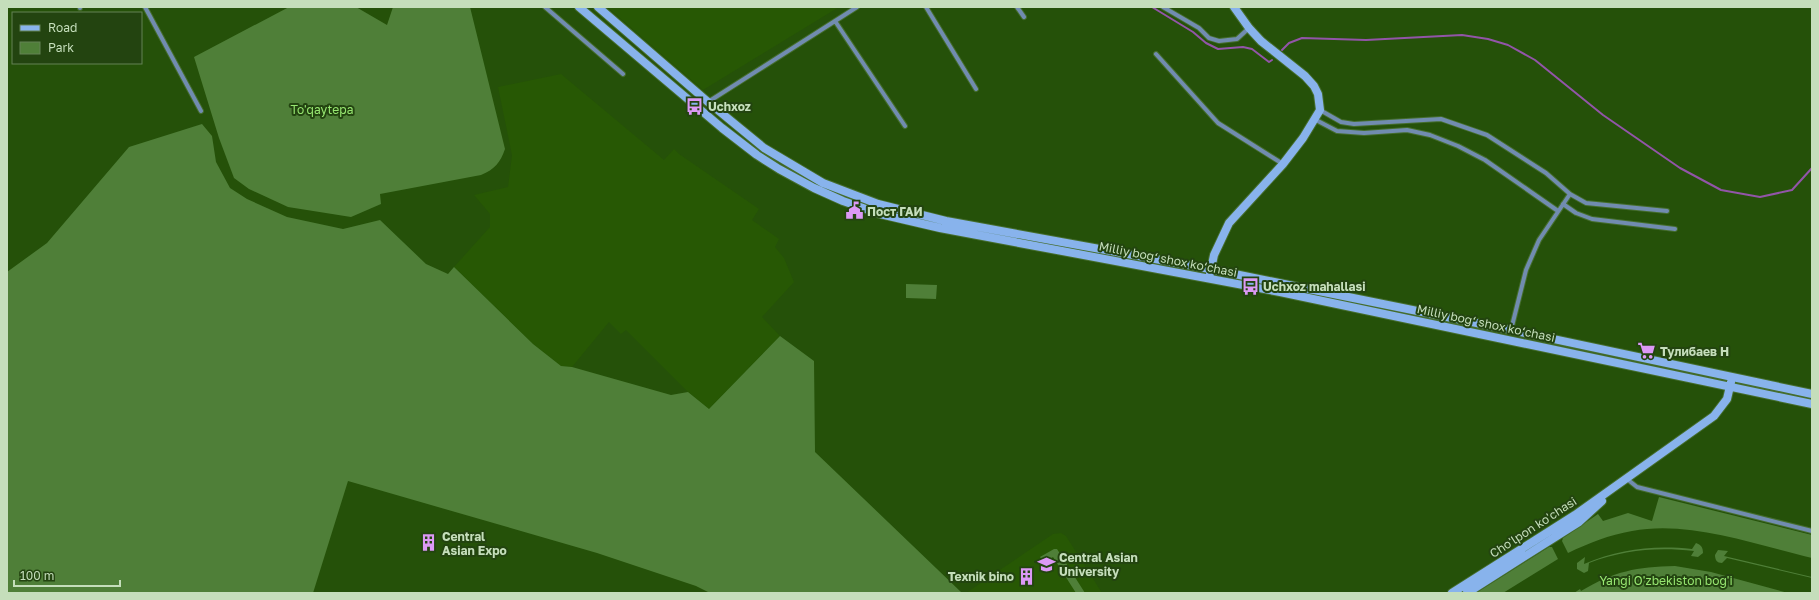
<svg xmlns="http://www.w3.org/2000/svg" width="1819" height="600" viewBox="0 0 1819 600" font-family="'Golos Text',sans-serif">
	<rect width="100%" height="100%" fill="#255109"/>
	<!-- built -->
	<path fill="#275804" d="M 607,7 L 839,7 L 703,90 Z
		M 561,74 L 664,160 L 674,149 L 679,154 L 759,209 L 752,220 L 779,239 L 775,247 L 784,258 L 794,282 L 762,317 L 780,336 L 709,409 L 688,392 L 626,330 L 621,334 L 609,322 L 572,367 L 561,366 L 533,344 L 454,267 L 490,227 L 490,214 L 474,195 L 508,187 L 512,155 L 498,87 Z
		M 1061,533 L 1066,536 L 1102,593 L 966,593 L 1053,534 Z"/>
	<!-- green -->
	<path fill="#4f7f38" d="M 289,7 L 356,7 L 387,25 L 393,7 L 470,7 L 505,149 C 500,163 495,169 481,175 L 380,194 L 381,204 L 351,217 L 288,207 L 249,189 L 234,178 L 219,138 L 194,57 Z
		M 202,124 L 212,136 L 216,162 L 230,188 L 247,199 L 287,217 L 343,229 L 380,220 L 426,264 L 448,274 L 454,267 L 533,344 L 561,366 L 572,367 L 671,395 L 688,392 L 709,409 L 780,336 L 814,361 L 815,452 L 961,592 L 710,593 L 696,586 L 597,553 L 348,481 L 313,593 L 7,593 L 7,272 L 47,243 L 129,147 Z
		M 906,284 L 937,285 L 936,299 L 906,298 Z
		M 1659,497 L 1812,535 L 1812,558 C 1756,545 1690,520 1632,531 C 1609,535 1589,543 1568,553 L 1562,541 L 1563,538 L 1598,514 L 1603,521 L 1628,513 L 1652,521 Z
		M 1696,543 C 1701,545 1703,547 1703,553 L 1698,557 L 1691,556 L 1694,551 C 1656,547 1624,550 1589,563 L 1588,571 L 1584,573 L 1577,569 L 1577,563 L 1585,557 L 1584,564 C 1620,549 1653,545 1692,549 Z
		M 1549,547 L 1552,547 L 1558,559 L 1503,593 L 1476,593 Z
		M 1054,549 L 1057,549 L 1085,593 L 1076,593 L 1053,557 L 1044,563 L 1040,557 Z
		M 1718,550 L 1728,551 L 1724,556 L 1812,577 L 1812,578 L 1727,558 L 1722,563 C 1717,563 1715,560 1715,555 Z
		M 1675,566 L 1711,572 L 1788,593 L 1574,593 L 1580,589 L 1581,591 C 1615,571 1636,567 1675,566 Z"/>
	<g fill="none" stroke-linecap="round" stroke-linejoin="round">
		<!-- stream -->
		<path stroke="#9255a8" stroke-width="2" d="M 1152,7 L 1193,32 L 1206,43 L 1218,49 L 1243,47 L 1252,49 L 1269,62 L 1272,60
			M 1282,50 L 1289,43 L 1302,38 L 1366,40 L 1462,35 L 1488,39 L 1508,45 L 1535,60 L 1603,115 L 1680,168 L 1721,190 L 1760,197 L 1792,190 L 1812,168"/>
		<defs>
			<path id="street" d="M 80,7 L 80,8
				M 145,7 L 201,111
				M 545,7 L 623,74
				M 926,7 L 976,89
				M 1017,7 L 1024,17
				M 1163,7 L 1199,28 L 1209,38 L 1219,41 L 1237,39 L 1249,28
				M 835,21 L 905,126
				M 1156,54 L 1218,123 L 1283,164
				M 708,102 L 857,7
				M 1320,110 L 1341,122 L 1354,124 L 1441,119 L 1487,135 L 1546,173 L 1570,194 L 1586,203 L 1667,211
				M 1316,120 L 1337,131 L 1364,133 L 1407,130 L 1430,135 L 1458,146 L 1485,160 L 1558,211
				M 1563,204 L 1576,213 L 1592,219 L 1675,229
				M 1511,330 L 1526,270 L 1539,240 L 1570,194
				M 1627,479 L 1637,487 L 1812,531"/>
			<path id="secondary" d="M 579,7 L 722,128 L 757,155 L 779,169 L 814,188 L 843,201 L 880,214 L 940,228 L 1280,292 L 1812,404
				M 598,7 L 708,102 L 764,148 L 823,183 L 878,204 L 946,221 L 1210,269 L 1511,330 L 1812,394
				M 1210,274 L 1214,255 L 1229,223 L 1283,164 L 1303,138 L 1320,110 L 1318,94 L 1314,86 L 1305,76 L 1261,41 L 1249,28 L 1234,7
				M 1452,593 L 1575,515 L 1714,416 L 1727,399 L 1731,382
				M 1467,593 L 1579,522 L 1602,501"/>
		</defs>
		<!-- street casing -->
		<use href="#street" stroke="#456d2d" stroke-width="6"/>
		<!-- secondary casing -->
		<use href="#secondary" stroke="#456d2d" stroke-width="10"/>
		<!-- street -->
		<use href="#street" stroke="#718cb0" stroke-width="4"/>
		<!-- secondary -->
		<use href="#secondary" stroke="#88b3ec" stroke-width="8"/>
	</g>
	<!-- icons -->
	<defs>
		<symbol id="bus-bare" viewBox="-9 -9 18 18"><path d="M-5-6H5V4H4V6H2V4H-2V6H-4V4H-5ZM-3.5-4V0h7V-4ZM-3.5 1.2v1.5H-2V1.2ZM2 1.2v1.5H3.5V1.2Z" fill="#dc99f5" stroke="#234410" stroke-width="2.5" paint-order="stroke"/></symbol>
		<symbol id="civic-bare" viewBox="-9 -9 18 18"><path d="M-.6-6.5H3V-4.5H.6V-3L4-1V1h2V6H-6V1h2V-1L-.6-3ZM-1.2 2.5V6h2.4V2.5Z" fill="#dc99f5" stroke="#234410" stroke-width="2.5" paint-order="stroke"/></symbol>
		<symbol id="supermarket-bare" viewBox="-9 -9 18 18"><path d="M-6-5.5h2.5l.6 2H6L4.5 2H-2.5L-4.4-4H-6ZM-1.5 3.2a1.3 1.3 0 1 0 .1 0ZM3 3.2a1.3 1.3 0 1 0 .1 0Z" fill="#dc99f5" stroke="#234410" stroke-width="2.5" paint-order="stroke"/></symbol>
		<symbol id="building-bare" viewBox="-9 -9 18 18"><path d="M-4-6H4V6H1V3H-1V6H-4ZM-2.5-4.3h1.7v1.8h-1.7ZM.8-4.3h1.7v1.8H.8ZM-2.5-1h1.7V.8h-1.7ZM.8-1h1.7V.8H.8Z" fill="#dc99f5" stroke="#234410" stroke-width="2.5" paint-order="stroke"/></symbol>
		<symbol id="university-bare" viewBox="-9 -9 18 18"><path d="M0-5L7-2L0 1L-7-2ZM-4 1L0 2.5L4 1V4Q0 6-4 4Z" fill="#dc99f5" stroke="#234410" stroke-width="2.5" paint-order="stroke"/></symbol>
	</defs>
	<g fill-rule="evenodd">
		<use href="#bus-bare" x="682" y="94" width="25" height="25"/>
		<use href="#civic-bare" x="842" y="198" width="25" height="25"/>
		<use href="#bus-bare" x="1238" y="274" width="25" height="25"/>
		<use href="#supermarket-bare" x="1634" y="338" width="25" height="25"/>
		<use href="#building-bare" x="416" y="530" width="25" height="25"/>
		<use href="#university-bare" x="1034" y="552" width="25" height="25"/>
		<use href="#building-bare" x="1014" y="564" width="25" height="25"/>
	</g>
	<g text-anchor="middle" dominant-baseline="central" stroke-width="4" stroke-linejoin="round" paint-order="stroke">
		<!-- poi labels -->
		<g font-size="12" font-weight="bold" fill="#c5debb" stroke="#234410" text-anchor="start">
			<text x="708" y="106">Uchxoz</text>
			<text x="867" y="211">Пост ГАИ</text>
			<text x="1263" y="286">Uchxoz mahallasi</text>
			<text x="1660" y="351">Тулибаев Н</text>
			<text x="442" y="536">Central<tspan x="442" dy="14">Asian Expo</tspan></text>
			<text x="1059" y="557">Central Asian<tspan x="1059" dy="14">University</tspan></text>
			<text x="1014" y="576" text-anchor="end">Texnik bino</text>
		</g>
		<!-- park labels -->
		<g font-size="12" fill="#97e671" stroke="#234410">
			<text x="322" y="109">To'qaytepa</text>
			<text x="1666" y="580">Yangi O'zbekiston bog'i</text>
		</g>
		<!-- street labels -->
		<g font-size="12" fill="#c5debb" stroke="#234410">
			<text transform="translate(1168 259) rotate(11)">Milliy bog‘ shox ko‘chasi</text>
			<text transform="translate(1486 323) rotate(12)">Milliy bog‘ shox ko‘chasi</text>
			<text transform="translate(1533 527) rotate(-33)">Cho'lpon ko'chasi</text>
		</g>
	</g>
	<!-- border -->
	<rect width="1819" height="600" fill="none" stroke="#c5debb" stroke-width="16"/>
	<!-- legend -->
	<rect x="12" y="12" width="130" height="52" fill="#234410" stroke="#648254"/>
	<rect x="20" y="25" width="20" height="6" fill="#88b3ec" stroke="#648254"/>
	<text x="48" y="32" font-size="12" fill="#c5debb">Road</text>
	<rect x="20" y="42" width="20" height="12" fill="#4f7f38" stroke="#648254"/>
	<text x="48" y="52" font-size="12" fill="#c5debb">Park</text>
	<!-- scale -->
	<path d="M14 580v6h106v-6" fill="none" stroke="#c5debb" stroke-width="2"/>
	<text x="20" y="580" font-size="12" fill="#c5debb" stroke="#234410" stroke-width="3" paint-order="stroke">100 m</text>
</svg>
